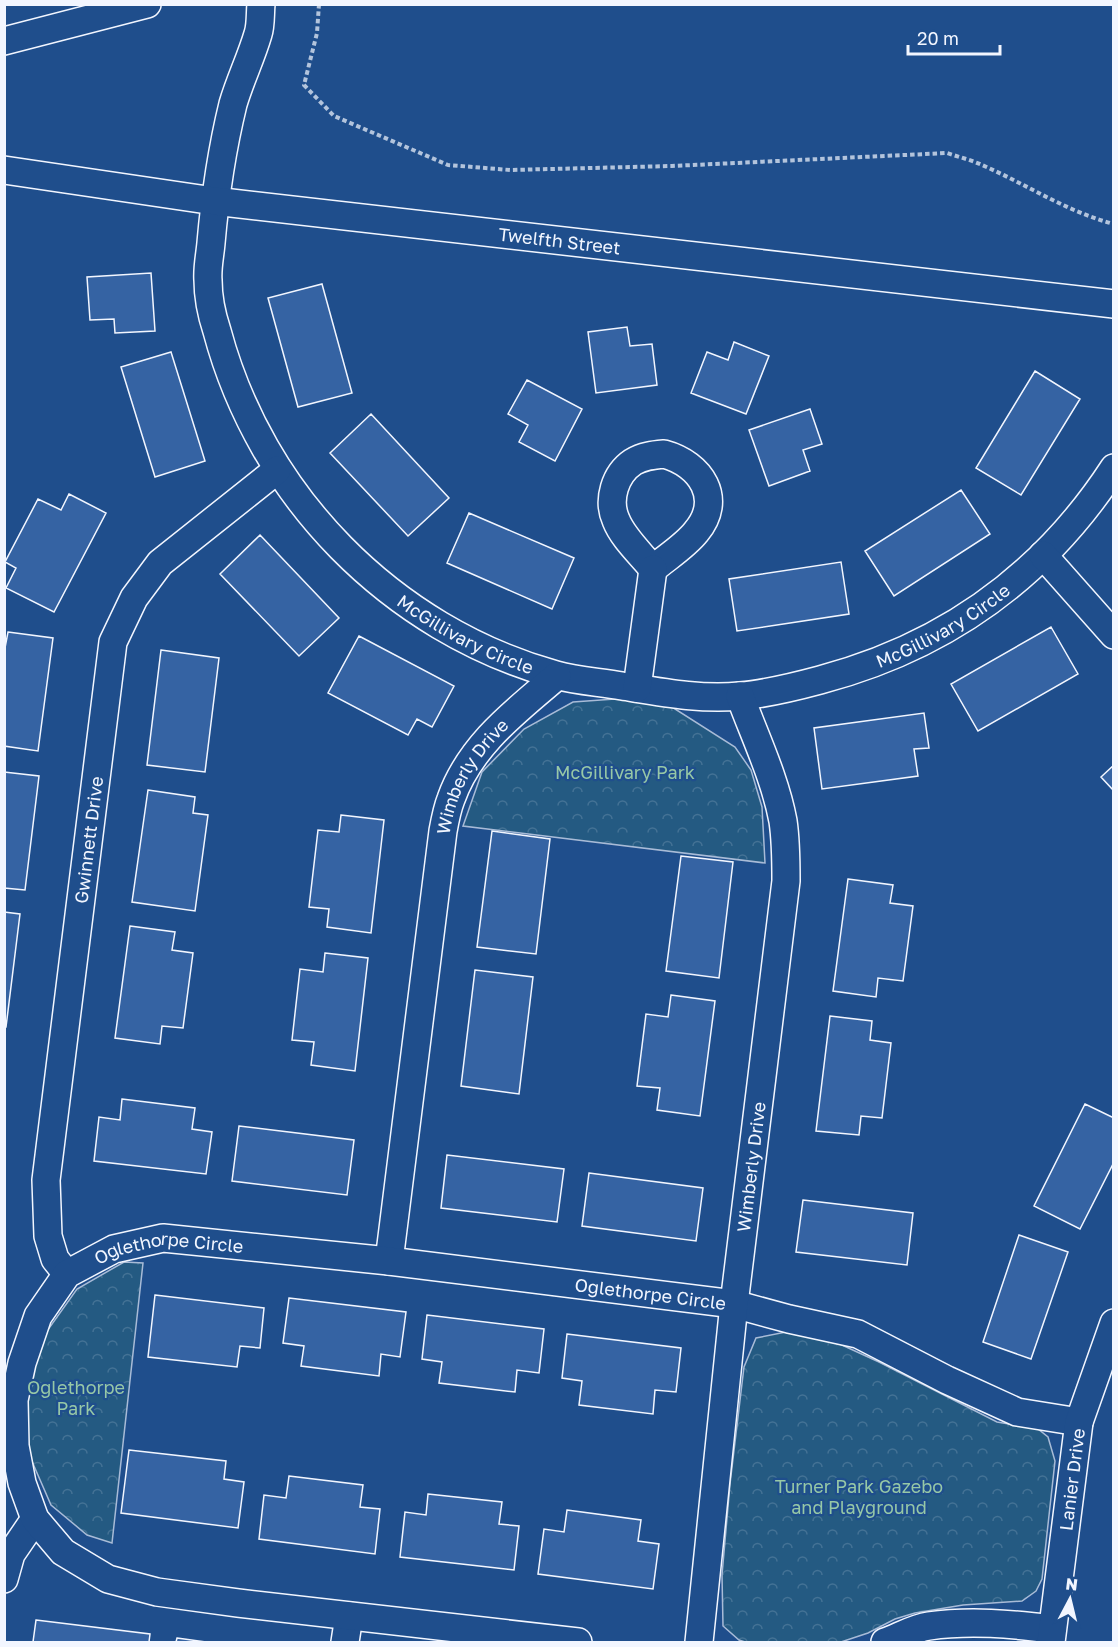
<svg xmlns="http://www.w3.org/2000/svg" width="1118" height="1647" viewBox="0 0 1118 1647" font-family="'Golos Text',sans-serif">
	<defs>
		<pattern id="forest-crowns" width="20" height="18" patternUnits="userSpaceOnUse" patternTransform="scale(1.5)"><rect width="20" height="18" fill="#245a82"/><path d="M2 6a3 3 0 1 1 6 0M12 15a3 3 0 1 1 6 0" fill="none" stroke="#447295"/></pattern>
	</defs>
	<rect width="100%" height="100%" fill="#1f4e8c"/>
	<!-- forest -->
	<path fill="url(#forest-crowns)" stroke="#a8bbd7" stroke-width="1.5" d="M 629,698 L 672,707 L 735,747 L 751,770 L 762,807 L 765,863 L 463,826 L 482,772 L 524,729 L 573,702 Z
		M 124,1262 L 143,1263 L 112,1543 L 87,1535 L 51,1505 L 24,1443 L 24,1388 L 42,1338 L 77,1289 Z
		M 791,1331 L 831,1340 L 879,1362 L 997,1422 L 1038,1429 L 1048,1437 L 1055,1461 L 1042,1579 L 1036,1591 L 1022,1601 L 963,1605 L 915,1613 L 895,1619 L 868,1633 L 841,1642 L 745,1642 L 739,1640 L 723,1626 L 722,1575 L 730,1484 L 744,1367 L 756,1338 Z"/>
	<!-- building -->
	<path fill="#3563a3" stroke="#f2f6ff" stroke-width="1.5" d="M 151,273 L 155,331 L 115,333 L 114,319 L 90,320 L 87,277 Z
		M 322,284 L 352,393 L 298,407 L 268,298 Z
		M 627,327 L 630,346 L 652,344 L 657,385 L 596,393 L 588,332 Z
		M 734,342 L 769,356 L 746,414 L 691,393 L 707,352 L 728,360 Z
		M 171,352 L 205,461 L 155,477 L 121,367 Z
		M 1035,371 L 1080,399 L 1021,495 L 976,468 Z
		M 527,380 L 582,409 L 555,461 L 519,442 L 528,425 L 508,414 Z
		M 810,409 L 822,444 L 803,450 L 810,471 L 769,486 L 749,430 Z
		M 371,414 L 449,498 L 408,536 L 330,453 Z
		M 961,490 L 990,534 L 894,596 L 865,551 Z
		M 69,494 L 106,513 L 54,612 L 6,588 L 16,568 L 5,562 L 38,499 L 61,510 Z
		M 469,513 L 574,558 L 552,609 L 447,563 Z
		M 260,535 L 339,618 L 299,656 L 220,574 Z
		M 841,562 L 849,614 L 737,631 L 729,579 Z
		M 1051,627 L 1078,674 L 978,731 L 951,684 Z
		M 8,632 L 53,638 L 38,751 L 4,746 L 4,653 Z
		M 359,636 L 454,686 L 432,727 L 417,719 L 408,735 L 328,693 Z
		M 161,650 L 219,658 L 205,772 L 147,765 Z
		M 924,713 L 929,748 L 914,749 L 918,776 L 822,789 L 814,728 Z
		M 1114,765 L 1114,791 L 1101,777 Z
		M 4,772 L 39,776 L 25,890 L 4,888 Z
		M 148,790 L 195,797 L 193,813 L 208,815 L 195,911 L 132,902 Z
		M 341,815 L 384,820 L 371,933 L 327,927 L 329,909 L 309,907 L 318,830 L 339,832 Z
		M 492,831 L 550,839 L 536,954 L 477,947 Z
		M 681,856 L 733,862 L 719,978 L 666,971 Z
		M 848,879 L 893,885 L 890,903 L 913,906 L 903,981 L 878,978 L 876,997 L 833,991 Z
		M 4,912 L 20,914 L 6,1027 L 4,1027 Z
		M 130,926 L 175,932 L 172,950 L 193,953 L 183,1028 L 162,1026 L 160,1044 L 115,1038 Z
		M 325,953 L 368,958 L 355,1071 L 311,1065 L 314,1042 L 292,1040 L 300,969 L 323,972 Z
		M 475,970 L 533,977 L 519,1094 L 461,1086 Z
		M 671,995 L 715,1001 L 700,1116 L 657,1110 L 660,1088 L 637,1086 L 646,1014 L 668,1017 Z
		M 830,1016 L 872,1021 L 870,1040 L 891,1043 L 882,1118 L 861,1116 L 859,1135 L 816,1131 Z
		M 122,1099 L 195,1108 L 192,1129 L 212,1132 L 206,1174 L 94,1161 L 99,1117 L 120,1120 Z
		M 1085,1104 L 1114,1118 L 1114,1162 L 1080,1229 L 1034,1206 Z
		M 239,1126 L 354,1140 L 347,1195 L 232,1181 Z
		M 447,1155 L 564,1169 L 557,1222 L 441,1208 Z
		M 589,1173 L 703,1188 L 696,1241 L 582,1226 Z
		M 803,1200 L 913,1213 L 907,1265 L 796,1252 Z
		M 1019,1235 L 1068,1252 L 1031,1359 L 983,1342 Z
		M 155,1295 L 264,1308 L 260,1348 L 240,1346 L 237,1367 L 148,1357 Z
		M 289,1298 L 406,1312 L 400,1357 L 381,1354 L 379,1376 L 301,1366 L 304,1346 L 283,1343 Z
		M 427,1315 L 544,1329 L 539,1373 L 517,1370 L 515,1392 L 439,1383 L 442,1362 L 422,1359 Z
		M 567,1334 L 681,1348 L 676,1392 L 655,1390 L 653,1414 L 579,1405 L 582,1381 L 562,1378 Z
		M 129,1450 L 226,1461 L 224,1479 L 244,1482 L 238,1528 L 121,1513 Z
		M 289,1476 L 363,1485 L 360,1507 L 380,1509 L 375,1554 L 259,1539 L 264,1495 L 286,1498 Z
		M 428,1494 L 502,1502 L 499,1524 L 519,1526 L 514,1570 L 400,1557 L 405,1512 L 426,1515 Z
		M 567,1510 L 641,1520 L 638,1541 L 659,1544 L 653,1589 L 538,1574 L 544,1529 L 564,1532 Z
		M 36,1620 L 150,1634 L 149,1642 L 33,1642 Z
		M 177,1638 L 206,1642 L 176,1642 Z"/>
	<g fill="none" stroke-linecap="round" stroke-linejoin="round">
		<defs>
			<g id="street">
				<path id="s1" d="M 261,4 C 260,14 261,25 258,34 C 251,58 240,80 233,104 C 222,149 215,197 211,243 C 210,255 207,268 208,280 C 208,296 212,316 217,331 C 261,496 391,629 556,675 C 577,681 600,682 622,686 C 660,692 701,700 740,696 C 766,694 794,687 820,680 C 945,647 1043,577 1114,468"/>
				<path d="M 4,41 L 147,4"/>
				<path id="s2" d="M 4,170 L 214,201 L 1114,304"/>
				<path d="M 664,454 C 701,464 724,499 696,532 C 685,546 667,557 653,569 C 641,554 623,538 616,520 C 607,500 615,474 633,462 C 643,456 653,455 664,454 Z"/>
				<path d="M 1043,555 L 1114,635"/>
				<path d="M 637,688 L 653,569"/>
				<path id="s3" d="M 389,1261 L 443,831 C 445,820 447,809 451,799 C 470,745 516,711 557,676"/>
				<path id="s4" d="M 67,1274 L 55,1259 L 48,1236 L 46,1180 L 113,642 L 134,598 L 160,563 L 277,470"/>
				<path d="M 4,1579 L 11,1554 L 35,1519"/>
				<path d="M 345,1642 L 349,1616"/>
				<path id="s5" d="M 578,1642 L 238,1603 L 157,1592 L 108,1579 L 63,1552 L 35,1519 L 22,1483 L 15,1446 L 14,1400 L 22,1363 L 38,1316 L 67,1274 L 114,1249 L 163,1238 L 389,1261 L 734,1304 L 789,1319 L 858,1334 L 947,1380 L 1017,1412 L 1079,1422"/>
				<path id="s6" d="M 699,1642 L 734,1304 L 786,881 C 786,861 786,841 783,821 C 775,778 755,737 740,696"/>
				<path d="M 885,1642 C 899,1637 914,1628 929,1626 C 970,1620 1012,1624 1052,1629"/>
				<path id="s7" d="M 1051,1642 L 1079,1422 L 1114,1323"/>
			</g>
		</defs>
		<!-- street casing -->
		<use href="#street" stroke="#f2f6ff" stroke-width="30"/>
		<!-- path -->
		<path stroke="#b3c4dc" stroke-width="4" stroke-dasharray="4.5 3" stroke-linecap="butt" d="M 319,4 L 317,33 L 304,85 L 334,116 L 448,165 L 510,170 L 672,166 L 947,153 C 959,157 971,160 982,165 C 1026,184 1067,212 1114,224"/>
		<!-- street -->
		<use href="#street" stroke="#1f4e8c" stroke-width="27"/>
	</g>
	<g text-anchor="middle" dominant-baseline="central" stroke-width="4.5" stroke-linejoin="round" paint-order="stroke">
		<!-- street labels -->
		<g font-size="18" fill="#f2f6ff" stroke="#1f4e8c">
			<text stroke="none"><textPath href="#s2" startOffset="560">Twelfth Street</textPath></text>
			<text stroke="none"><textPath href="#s1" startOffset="1242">McGillivary Circle</textPath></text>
			<text stroke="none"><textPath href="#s1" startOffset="740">McGillivary Circle</textPath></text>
			<text stroke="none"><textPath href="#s3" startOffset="496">Wimberly Drive</textPath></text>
			<text stroke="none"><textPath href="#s4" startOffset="442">Gwinnett Drive</textPath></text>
			<text stroke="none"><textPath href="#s6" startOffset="478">Wimberly Drive</textPath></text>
			<text stroke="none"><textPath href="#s5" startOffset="939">Oglethorpe Circle</textPath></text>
			<text stroke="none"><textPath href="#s5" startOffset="1425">Oglethorpe Circle</textPath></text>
			<text stroke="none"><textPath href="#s7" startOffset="164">Lanier Drive</textPath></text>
		</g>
		<!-- park labels -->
		<g font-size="18" fill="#97c8a6" stroke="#1f4e8c">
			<text x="625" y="772">McGillivary Park</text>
			<text x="76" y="1387">Oglethorpe<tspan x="76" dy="21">Park</tspan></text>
			<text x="859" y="1486">Turner Park Gazebo<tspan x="859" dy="21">and Playground</tspan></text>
		</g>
	</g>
	<!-- border -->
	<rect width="1118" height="1647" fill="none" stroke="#f2f6ff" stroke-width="12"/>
	<!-- north arrow -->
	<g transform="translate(1070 1599) rotate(7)" stroke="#1f4e8c" stroke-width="4.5" paint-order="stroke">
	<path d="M0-4.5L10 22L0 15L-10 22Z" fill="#f2f6ff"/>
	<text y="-9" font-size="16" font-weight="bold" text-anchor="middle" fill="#f2f6ff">N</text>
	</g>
	<!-- scale -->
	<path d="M908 45v9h92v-9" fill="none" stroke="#f2f6ff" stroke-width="3"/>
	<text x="917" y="45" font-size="18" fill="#f2f6ff" stroke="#1f4e8c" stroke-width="4.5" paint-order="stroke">20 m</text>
</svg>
